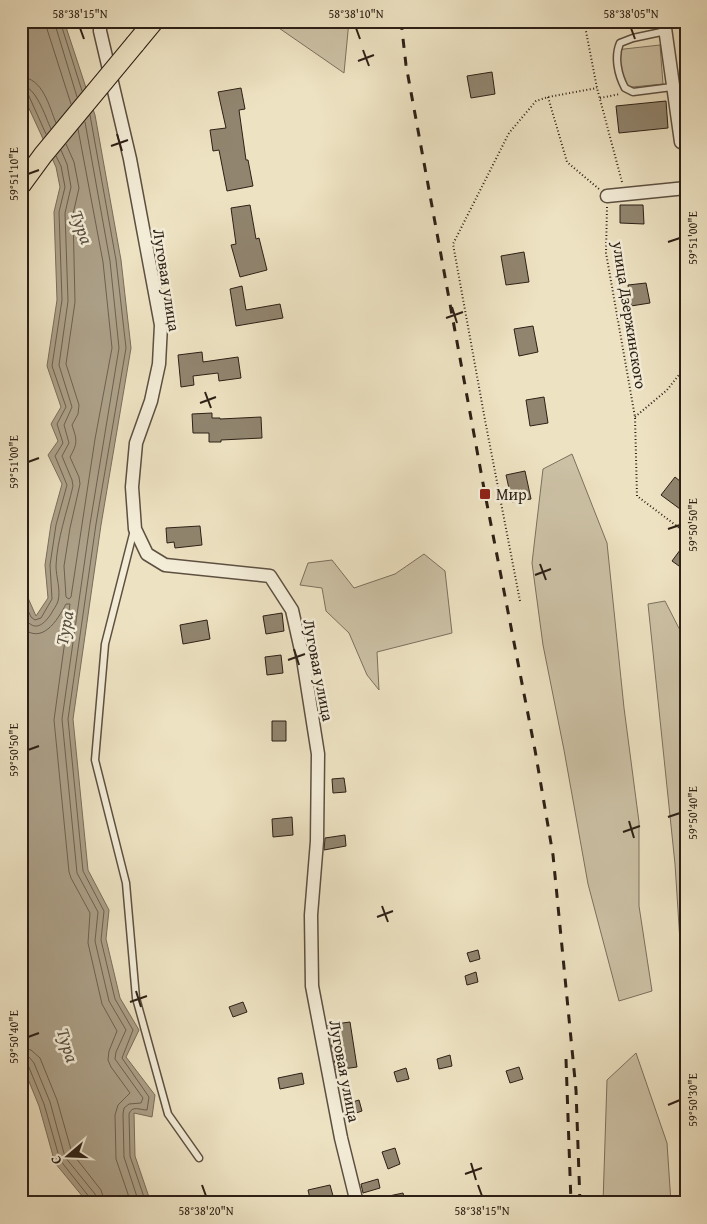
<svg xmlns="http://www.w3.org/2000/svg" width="707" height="1224" viewBox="0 0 707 1224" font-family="'Gentium Book Plus',serif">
	<rect width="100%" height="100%" fill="#ede2c2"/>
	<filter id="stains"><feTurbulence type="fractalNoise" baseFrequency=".004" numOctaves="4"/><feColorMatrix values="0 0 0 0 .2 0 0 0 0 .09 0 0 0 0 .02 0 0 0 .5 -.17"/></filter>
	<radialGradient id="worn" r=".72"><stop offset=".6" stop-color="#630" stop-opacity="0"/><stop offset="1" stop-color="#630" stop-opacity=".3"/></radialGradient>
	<!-- green -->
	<path fill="#ccc1a5" stroke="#7c705e" d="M 275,21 L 349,21 L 344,73 L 276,26 Z
		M 660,45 L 663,84 L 622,88 L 615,50 Z
		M 572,454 L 607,543 L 624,708 L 639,822 L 639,906 L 652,991 L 619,1001 L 588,884 L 564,750 L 543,645 L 532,563 L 543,469 Z
		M 424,554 L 445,571 L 452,633 L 377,652 L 379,690 L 367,675 L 349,633 L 326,611 L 322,588 L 300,585 L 308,563 L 332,560 L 354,588 L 395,574 Z
		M 665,601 L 686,642 L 686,1034 L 675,864 L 648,604 Z
		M 636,1053 L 667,1143 L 671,1203 L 603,1203 L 607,1080 Z"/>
	<!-- water -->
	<path fill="#aca088" stroke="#796d5a" d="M 21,21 L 64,21 L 95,115 L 121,260 L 131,348 L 101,525 L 73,719 L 88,870 L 109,910 L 106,939 L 120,998 L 139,1030 L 126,1057 L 155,1095 L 152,1117 L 134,1113 L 135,1156 L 151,1203 L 88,1203 L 55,1163 L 39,1106 L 21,1062 L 21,582 L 36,616 L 48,598 L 45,565 L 51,524 L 62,484 L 48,455 L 58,441 L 51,424 L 61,407 L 47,366 L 57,300 L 54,212 L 60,187 L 56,167 L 21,91 Z"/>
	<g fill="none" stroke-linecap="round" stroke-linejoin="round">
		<!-- shore -->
		<path stroke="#6c604f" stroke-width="1" d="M 46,21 L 47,29 L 71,104
			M 54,21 L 77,97
			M 60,21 L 82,91
			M 21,77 C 43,78 49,106 56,123
			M 21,85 C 36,86 45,116 51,129
			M 21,91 L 28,94 L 46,134
			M 90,115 L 116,260 L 126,348 L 96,524 L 68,719 L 83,871 L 104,911 L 101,940 L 115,999 L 133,1030 L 122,1058 L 149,1097 L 147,1110 C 140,1110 132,1105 129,1114 L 130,1156 L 146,1203
			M 85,122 L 110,261 L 119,348 L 90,524 L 62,719 L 77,873 L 98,912 L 95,941 L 109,1001 L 126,1030 L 116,1052 L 115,1059 L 143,1098 L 141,1103 L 129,1104 L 124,1108 L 123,1114 L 124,1157 L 139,1203
			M 66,144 L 74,162 L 79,188 L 73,214 L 75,302 L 66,364 L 79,405 L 78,414 L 72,425 C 77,440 78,443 70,457 L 79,477 L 80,484 L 70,528 L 64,566 L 66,597 L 69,599 L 71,597 L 95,439 L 112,348 L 103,262 L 78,129
			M 21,595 L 31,617 L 35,620 L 41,618 L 52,599 L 50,565 L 56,525 L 67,485 L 55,456 L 63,443 L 57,424 L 66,407 L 52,366 L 62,300 L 59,212 L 65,187 L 61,166 L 56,156
			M 21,611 C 29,629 39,632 51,614 C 53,610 57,605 58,601 C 61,590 56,577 56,566 C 57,539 67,512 73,486 L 72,480 L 62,456 L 69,443 L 64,425 L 72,407 L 59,365 L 68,301 L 65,213 L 71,187 L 67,164 L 61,150
			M 21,627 C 42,646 57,621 66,604 L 70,604 L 54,720 L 69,872 L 71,878 L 90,913 L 88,943 L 102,1004 L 117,1031 L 109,1051 L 108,1060 L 111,1067 L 130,1093 L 118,1105 L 115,1115 L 116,1159 L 131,1203
			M 21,1048 L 31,1050 L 40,1058 L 57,1100 L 72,1153 L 101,1190 L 105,1203
			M 21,1056 L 29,1057 L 34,1063 L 50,1102 L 65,1157 L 95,1194 L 97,1203
			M 21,1062 L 28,1065 L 44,1104 L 60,1160 L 90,1198 L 91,1203"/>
	</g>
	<!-- building -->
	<path fill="#91856f" stroke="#2d2016" d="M 492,72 L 495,94 L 471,98 L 467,76 Z
		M 241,88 L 245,109 L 239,110 L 246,160 L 248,160 L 253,186 L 227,191 L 219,150 L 213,151 L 210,130 L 226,128 L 218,92 Z
		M 666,101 L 668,128 L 619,133 L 616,106 Z
		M 250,205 L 256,239 L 259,238 L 267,270 L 240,277 L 231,245 L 236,244 L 231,208 Z
		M 620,205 L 643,205 L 644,224 L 620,223 Z
		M 524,252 L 529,282 L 506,285 L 501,256 Z
		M 646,283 L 650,303 L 631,306 L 628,285 Z
		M 242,286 L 246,310 L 280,304 L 283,318 L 236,326 L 230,289 Z
		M 533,326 L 538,352 L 519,356 L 514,329 Z
		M 202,352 L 203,362 L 238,357 L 241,378 L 219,381 L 218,373 L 193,376 L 194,385 L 181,387 L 178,355 Z
		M 544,397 L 548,423 L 530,426 L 526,400 Z
		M 212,413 L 212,418 L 220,418 L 220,419 L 261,417 L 262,438 L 221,440 L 221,442 L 209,442 L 209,433 L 193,433 L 192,414 Z
		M 525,471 L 531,499 L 512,502 L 506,475 Z
		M 675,477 L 686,486 L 686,502 L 680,509 L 661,495 Z
		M 200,526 L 202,545 L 175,548 L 174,542 L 167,543 L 166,528 Z
		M 686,542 L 686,571 L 672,561 Z
		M 282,613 L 284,631 L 266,634 L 263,616 Z
		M 207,620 L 210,639 L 183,644 L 180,625 Z
		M 281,655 L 283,673 L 267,675 L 265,657 Z
		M 272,721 L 286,721 L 286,741 L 272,741 Z
		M 344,778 L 346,792 L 333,793 L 332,779 Z
		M 292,817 L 293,835 L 273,837 L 272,819 Z
		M 345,835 L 346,846 L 324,850 L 325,838 Z
		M 478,950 L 480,959 L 470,962 L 467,953 Z
		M 476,972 L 478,982 L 467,985 L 465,976 Z
		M 243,1002 L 247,1012 L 233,1017 L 229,1007 Z
		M 350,1022 L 357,1067 L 336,1070 L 328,1025 Z
		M 450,1055 L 452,1066 L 439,1069 L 437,1059 Z
		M 519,1067 L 523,1079 L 510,1083 L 506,1071 Z
		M 406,1068 L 409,1079 L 397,1082 L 394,1072 Z
		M 302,1073 L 304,1084 L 280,1089 L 278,1078 Z
		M 359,1100 L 362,1111 L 350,1115 L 346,1104 Z
		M 395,1148 L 400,1164 L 388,1169 L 382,1152 Z
		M 378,1179 L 380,1188 L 363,1193 L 361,1184 Z
		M 330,1185 L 335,1203 L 311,1203 L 308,1190 Z
		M 403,1193 L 405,1201 L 398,1203 L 376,1203 L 375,1199 Z"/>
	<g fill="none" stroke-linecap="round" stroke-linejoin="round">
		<defs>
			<path id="service" d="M 666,31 L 633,38 L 620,43 C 614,57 618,75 625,88 L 633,92 L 672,87
				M 134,530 L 105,644 L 95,760 L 126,883 L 136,998 L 168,1114 L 199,1158"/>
			<path id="minor" d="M 100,21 L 100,31 L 130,159 L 161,325 L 159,364 L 151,401 L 136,443 L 132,487 L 135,529 L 147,554 L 165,565 L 270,576 L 292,610 L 303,659 L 318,754 L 317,841 L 311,915 L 312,986 L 341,1138 L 357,1203
				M 664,21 L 681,142 L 686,141
				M 607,196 L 686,188"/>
			<path id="primary" d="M 135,44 L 154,21"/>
		</defs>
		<!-- service casing -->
		<use href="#service" stroke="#5d5041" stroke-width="9"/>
		<!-- minor casing -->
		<use href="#minor" stroke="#5d5041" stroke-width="15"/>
		<!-- primary casing -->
		<use href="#primary" stroke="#2d2016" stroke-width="21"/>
		<!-- path -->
		<path stroke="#2d2016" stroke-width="2" stroke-dasharray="1 2.5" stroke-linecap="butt" d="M 584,21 L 597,88 L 622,182
			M 548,97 L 567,162 L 599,189
			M 600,98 L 620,94
			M 607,207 L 606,253 L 635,417 L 637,496 L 686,533
			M 635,417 L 667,390 L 686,366
			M 520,601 L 485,420 L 453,244 L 509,133 L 536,101 L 548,97 L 597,88"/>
		<!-- service -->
		<use href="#service" stroke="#f3ecd7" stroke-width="6"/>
		<!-- minor -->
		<use href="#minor" stroke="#f3ecd7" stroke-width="12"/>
		<!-- primary -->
		<use href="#primary" stroke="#ede2c2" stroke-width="19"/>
		<!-- rail -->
		<path stroke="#2d2016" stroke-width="3" stroke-dasharray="9 9" stroke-linecap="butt" d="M 401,21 L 406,65 L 485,494 L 535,750 L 553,855 L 576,1090 L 580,1203
			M 566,1059 L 571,1203"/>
		<defs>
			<path id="primary-bridge" d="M 21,185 L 43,155 L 135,44"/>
		</defs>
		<!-- primary-bridge casing -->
		<use href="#primary-bridge" stroke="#2d2016" stroke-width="21" stroke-linecap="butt"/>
		<!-- primary-bridge -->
		<use href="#primary-bridge" stroke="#ede2c2" stroke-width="19"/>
	</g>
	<!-- ticks -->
	<path fill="none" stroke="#2d2016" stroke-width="2" d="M 80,28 L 84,39M 356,28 L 360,39M 631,28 L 635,39M 363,50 L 369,66M 358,61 L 374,55M 117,134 L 122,151M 111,146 L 128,140M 28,174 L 39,170M 668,242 L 680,238M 452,307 L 457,323M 446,318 L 463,312M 205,392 L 211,408M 200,403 L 216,397M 28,462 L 39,458M 668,529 L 680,525M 540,564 L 546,580M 535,575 L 551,569M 294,649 L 299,665M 288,660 L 305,654M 28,750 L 39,746M 668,817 L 680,813M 629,821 L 634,838M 623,832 L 640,826M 382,906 L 388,922M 377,917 L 393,911M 136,991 L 141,1007M 130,1002 L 147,996M 28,1037 L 39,1033M 668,1105 L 680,1100M 471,1163 L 476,1180M 465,1174 L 482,1168M 202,1185 L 206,1196M 478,1185 L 482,1196"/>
	<!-- markers -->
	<rect fill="#8f2418" stroke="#f3ecd7" stroke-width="2" x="479" y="488" width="12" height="12" rx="2.5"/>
	<g text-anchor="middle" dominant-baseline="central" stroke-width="5" stroke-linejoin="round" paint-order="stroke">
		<!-- street labels -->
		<g font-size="16" fill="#2d2016" stroke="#f3ecd7">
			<text transform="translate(167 280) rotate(81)">Луговая улица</text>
			<text transform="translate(630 315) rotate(81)">улица Дзержинского</text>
			<text transform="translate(319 670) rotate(79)">Луговая улица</text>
			<text transform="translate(345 1071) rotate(79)">Луговая улица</text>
		</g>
		<!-- poi labels -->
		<g font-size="16" fill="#2d2016" stroke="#f3ecd7" text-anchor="start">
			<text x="496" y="494">Мир</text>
		</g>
		<!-- water labels -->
		<g font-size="18" font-style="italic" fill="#594d3e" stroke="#f3ecd7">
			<text transform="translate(82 227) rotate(70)">Тура</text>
			<text transform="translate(64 628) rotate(-80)">Тура</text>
			<text transform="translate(68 1045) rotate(72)">Тура</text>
		</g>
	</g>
	<!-- margin -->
	<rect width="707" height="1224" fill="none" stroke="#ede2c2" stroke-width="55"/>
	<!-- north arrow -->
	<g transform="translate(68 1156) rotate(251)" stroke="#f3ecd7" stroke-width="4" paint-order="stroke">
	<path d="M0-4L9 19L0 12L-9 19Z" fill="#2d2016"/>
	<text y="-8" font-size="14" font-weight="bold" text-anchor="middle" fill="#2d2016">С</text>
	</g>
	<rect x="28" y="28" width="652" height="1168" fill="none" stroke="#2d2016" stroke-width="2"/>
	<g font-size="12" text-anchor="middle" fill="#2d2016">
		<text x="80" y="18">58°38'15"N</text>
		<text x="356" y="18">58°38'10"N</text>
		<text x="631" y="18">58°38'05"N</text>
		<text transform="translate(14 174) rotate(-90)" y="4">59°51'10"E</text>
		<text transform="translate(693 238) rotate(-90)" y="4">59°51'00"E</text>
		<text transform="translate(14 462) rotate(-90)" y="4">59°51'00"E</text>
		<text transform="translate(693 525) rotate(-90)" y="4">59°50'50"E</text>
		<text transform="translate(14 750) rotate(-90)" y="4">59°50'50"E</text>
		<text transform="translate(693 813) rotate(-90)" y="4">59°50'40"E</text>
		<text transform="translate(14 1037) rotate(-90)" y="4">59°50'40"E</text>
		<text transform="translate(693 1100) rotate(-90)" y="4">59°50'30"E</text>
		<text x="206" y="1215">58°38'20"N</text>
		<text x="482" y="1215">58°38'15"N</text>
	</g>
	<rect width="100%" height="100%" filter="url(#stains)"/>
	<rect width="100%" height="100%" fill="url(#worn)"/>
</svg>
